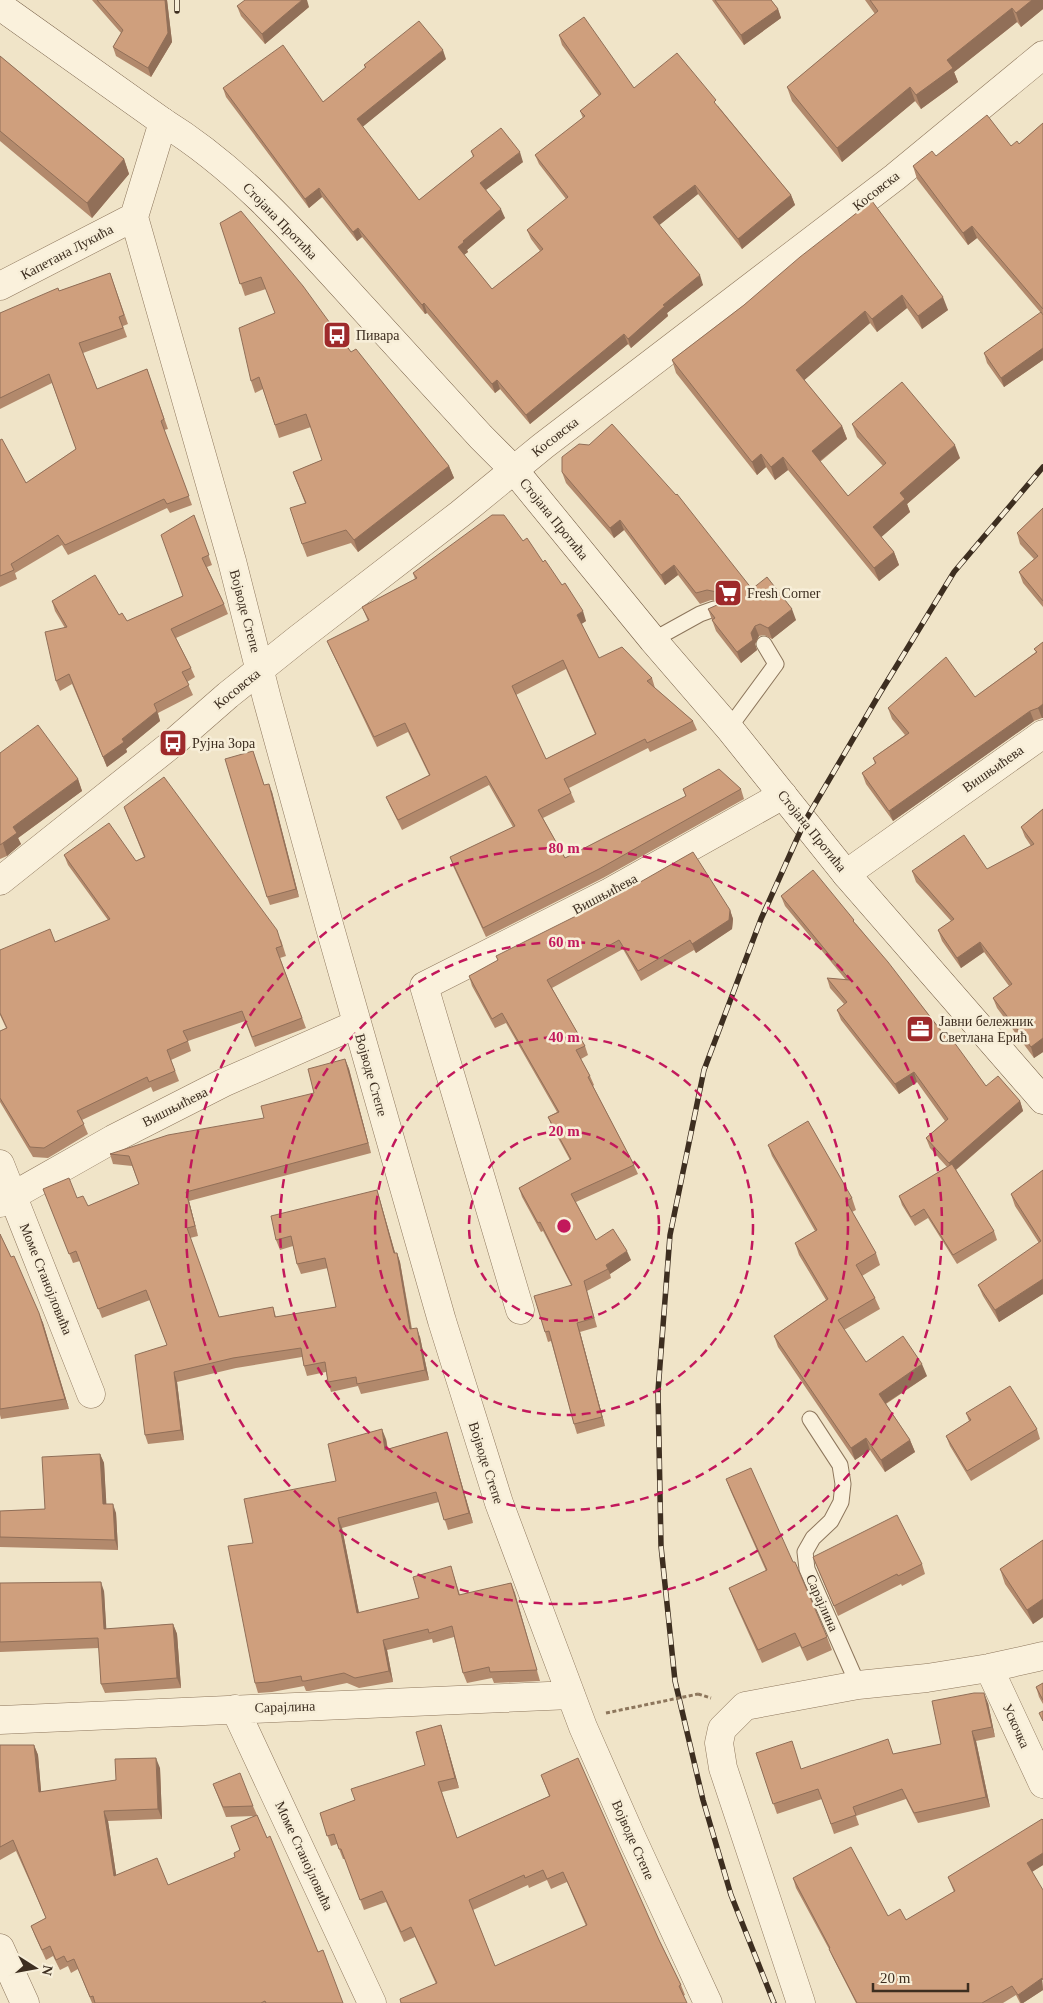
<svg xmlns="http://www.w3.org/2000/svg" width="1043" height="2003" viewBox="0 0 1043 2003" font-family="Georgia,serif">
	<rect width="100%" height="100%" fill="#f0e4c8"/>
	<g fill="none" stroke-linecap="round" stroke-linejoin="round">
		<defs>
			<path id="service" d="M 653,640 L 700,614 L 714,609
				M 729,728 L 776,664 L 764,644
				M 810,1419 L 840,1465 L 843,1484 L 841,1502 L 831,1521 L 813,1538 L 805,1552 L 807,1569 L 858,1685"/>
			<path id="minor" d="M 163,122 L 134,217 L 232,561 L 267,699 L 330,928 L 442,1321 L 499,1503 L 583,1727 L 631,1836 L 708,2003
				M 0,286 L 134,217
				M 846,874 L 1043,734
				M 0,1164 L 91,1394
				M 0,1203 L 113,1139 L 223,1083 L 357,1024
				M 520,1310 L 424,986 L 610,892 L 783,795
				M 989,1668 L 1043,1784
				M 235,1709 L 372,2003
				M 0,1720 L 571,1695
				M 0,1948 L 25,2003
				M 801,2003 L 723,1768 L 719,1743 L 722,1729 L 745,1706 L 858,1685 L 927,1678 L 989,1668 L 1043,1656"/>
			<path id="tertiary" d="M 0,881 L 173,743 L 228,695 L 298,639 L 460,514 L 543,446 L 895,177 L 1043,55"/>
			<path id="secondary" d="M 0,6 L 163,122 C 241,170 302,241 363,308 C 402,351 442,394 481,437 L 514,470 L 653,640 L 729,728 L 846,874 L 1043,1100"/>
		</defs>
		<!-- service casing -->
		<use href="#service" stroke="#8d765c" stroke-width="17"/>
		<!-- minor casing -->
		<use href="#minor" stroke="#8d765c" stroke-width="29"/>
		<!-- tertiary casing -->
		<use href="#tertiary" stroke="#8d765c" stroke-width="29"/>
		<!-- secondary casing -->
		<use href="#secondary" stroke="#6f573f" stroke-width="29"/>
		<!-- path -->
		<path stroke="#8d765c" stroke-width="3" stroke-dasharray="4 2.5" stroke-linecap="butt" d="M 698,1694 L 711,1698"/>
		<!-- service -->
		<use href="#service" stroke="#faf1dc" stroke-width="15"/>
		<!-- minor -->
		<use href="#minor" stroke="#faf1dc" stroke-width="28"/>
		<!-- tertiary -->
		<use href="#tertiary" stroke="#faf1dc" stroke-width="28"/>
		<!-- secondary -->
		<use href="#secondary" stroke="#faf1dc" stroke-width="28"/>
		<defs>
			<path id="rail" d="M 177,11 L 177,0
				M 774,2003 L 731,1895 L 703,1800 L 675,1681 L 661,1546 L 658,1391 L 670,1235 L 704,1070 L 761,919 L 805,821 L 880,693 L 954,572 L 1043,467"/>
		</defs>
		<!-- rail casing -->
		<use href="#rail" stroke="#3d2e20" stroke-width="5.5"/>
		<!-- rail -->
		<use href="#rail" stroke="#f7eed8" stroke-width="4" stroke-dasharray="11" stroke-linecap="butt"/>
		<!-- path-bridge -->
		<path stroke="#8d765c" stroke-width="3" stroke-dasharray="4 2.5" stroke-linecap="butt" d="M 606,1713 L 698,1694"/>
	</g>
	<!-- wall -->
	<path fill="#b2896c" fill-rule="evenodd" d="M 92,0 L 167,0 L 172,42 L 151,77 L 116,56 L 113,47 L 121,33 Z
		M 712,0 L 771,0 L 778,9 L 781,18 L 744,45 Z
		M 865,0 L 1043,0 L 1043,9 L 1021,27 L 1017,22 L 954,72 L 958,82 L 921,109 L 915,101 L 842,162 L 792,101 L 787,87 L 875,14 Z
		M 237,6 L 309,7 L 265,44 L 241,16 Z
		M 559,35 L 634,88 L 718,106 L 791,195 L 795,205 L 742,249 L 698,194 L 659,225 L 703,285 L 667,313 L 668,316 L 631,348 L 628,344 L 530,424 L 500,389 L 495,393 L 427,313 L 425,314 L 362,237 L 357,241 L 322,197 L 309,208 L 226,97 L 223,88 L 323,102 L 365,68 L 364,65 L 446,59 L 362,127 L 419,200 L 473,157 L 471,151 L 523,162 L 486,190 L 505,218 L 467,250 L 468,252 L 464,255 L 492,289 L 540,251 L 531,239 L 527,230 L 566,199 L 539,164 L 535,155 L 583,118 L 580,111 L 599,96 L 562,45 Z
		M 0,56 L 124,159 L 129,174 L 92,218 L 0,141 Z
		M 1043,123 L 1043,360 L 1004,387 L 987,363 L 984,353 L 1041,313 L 977,238 L 968,245 L 917,179 L 913,166 L 936,156 L 1019,144 Z
		M 872,201 L 948,310 L 922,329 L 907,308 L 877,332 L 870,323 L 804,380 L 842,426 L 847,439 L 820,462 L 848,496 L 883,466 L 857,437 L 852,424 L 960,458 L 907,504 L 910,512 L 881,537 L 894,552 L 899,565 L 879,581 L 788,470 L 775,480 L 766,467 L 757,475 L 676,373 L 672,360 L 744,305 Z
		M 220,223 L 351,352 L 449,466 L 454,478 L 358,552 L 351,543 L 307,557 L 302,544 L 305,503 L 293,472 L 322,460 L 311,427 L 279,438 L 263,389 L 255,393 L 251,381 L 275,313 L 266,289 L 245,296 Z
		M 110,273 L 128,324 L 123,326 L 127,337 L 83,353 L 97,389 L 147,369 L 168,429 L 164,430 L 192,505 L 170,513 L 167,508 L 68,555 L 62,545 L 15,573 L 17,579 L 0,587 L 0,440 L 26,483 L 76,449 L 52,383 L 0,409 L 0,313 L 59,291 Z
		M 562,472 L 752,589 L 796,620 L 772,639 L 764,635 L 759,636 L 755,644 L 757,650 L 741,663 L 716,631 L 708,609 L 717,605 L 719,602 L 711,600 L 700,604 L 678,575 L 665,585 L 624,530 L 614,538 L 566,483 Z
		M 1043,508 L 1043,607 L 1023,583 L 1019,572 L 1034,559 L 1020,544 L 1017,533 Z
		M 194,515 L 212,565 L 207,567 L 224,604 L 228,614 L 176,638 L 191,668 L 195,677 L 187,682 L 193,695 L 158,713 L 160,721 L 126,749 L 127,752 L 107,767 L 72,684 L 60,691 L 56,681 L 65,628 L 55,611 L 52,601 L 119,615 L 127,621 L 183,596 Z
		M 523,541 L 543,562 L 586,621 L 581,624 L 599,658 L 652,678 L 655,688 L 693,721 L 697,730 L 650,752 L 648,748 L 569,788 L 575,802 L 543,818 L 565,858 L 686,797 L 683,789 L 741,789 L 744,799 L 603,878 L 486,937 L 453,866 L 450,857 L 513,827 L 489,785 L 402,830 L 390,806 L 386,797 L 429,775 L 408,732 L 377,747 L 331,650 L 327,641 L 368,621 L 362,607 L 415,579 L 413,573 ZM 566,669 L 595,734 L 546,759 L 516,695 Z
		M 1043,642 L 1042,718 L 1034,721 L 893,821 L 866,784 L 862,773 L 875,764 L 873,758 L 905,735 L 892,719 L 888,708 L 975,697 L 1036,652 L 1034,649 Z
		M 253,751 L 264,785 L 272,792 L 299,897 L 270,905 L 267,897 Z
		M 0,753 L 78,779 L 82,791 L 18,838 L 21,844 L 7,856 L 0,859 Z
		M 124,807 L 281,940 L 286,956 L 280,958 L 306,1028 L 255,1047 L 245,1021 L 188,1041 L 191,1051 L 171,1060 L 179,1081 L 153,1092 L 151,1087 L 82,1120 L 88,1134 L 48,1158 L 33,1157 L 0,1102 L 0,1031 L 6,1028 L 0,1015 L 0,950 L 55,942 L 108,920 L 68,865 L 64,855 L 136,861 L 144,857 Z
		M 1043,809 L 1043,1052 L 1034,1058 L 997,1008 L 993,998 L 1009,986 L 984,952 L 961,968 L 942,941 L 938,930 L 951,921 L 916,882 L 912,871 L 987,869 L 1031,846 L 1025,837 L 1021,827 Z
		M 781,896 L 856,924 L 986,1086 L 1020,1101 L 1023,1111 L 956,1170 L 994,1231 L 997,1240 L 957,1264 L 928,1218 L 915,1226 L 902,1205 L 899,1196 L 947,1167 L 930,1148 L 926,1138 L 945,1121 L 917,1082 L 899,1094 L 841,1020 L 837,1010 L 844,1004 L 830,988 L 827,978 L 846,980 L 785,906 Z
		M 730,910 L 733,919 L 732,929 L 696,953 L 694,950 L 641,981 L 623,949 L 552,988 L 585,1046 L 588,1055 L 581,1059 L 590,1076 L 594,1085 L 593,1086 L 634,1165 L 638,1174 L 576,1202 L 596,1240 L 631,1260 L 610,1274 L 611,1278 L 587,1291 L 597,1327 L 580,1332 L 605,1426 L 577,1434 L 574,1424 L 551,1341 L 548,1342 L 545,1332 L 571,1285 L 543,1231 L 541,1232 L 522,1197 L 519,1188 L 570,1160 L 552,1127 L 548,1117 L 557,1112 L 506,1023 L 495,1028 L 472,986 L 469,976 L 498,961 L 496,956 Z
		M 345,1059 L 349,1069 L 371,1153 L 189,1201 L 198,1236 L 190,1238 L 219,1317 L 273,1307 L 276,1317 L 336,1307 L 328,1268 L 301,1274 L 297,1264 L 293,1246 L 280,1250 L 276,1240 L 377,1190 L 380,1200 L 395,1253 L 397,1253 L 400,1262 L 412,1329 L 420,1337 L 429,1380 L 361,1394 L 358,1386 L 331,1392 L 328,1382 L 326,1372 L 307,1376 L 304,1366 L 302,1357 L 236,1368 L 177,1382 L 184,1440 L 148,1444 L 145,1435 L 167,1345 L 150,1300 L 102,1318 L 80,1261 L 73,1263 L 43,1189 L 77,1198 L 88,1206 L 139,1184 L 132,1166 L 113,1164 L 110,1154 L 264,1118 L 314,1093 Z
		M 768,1145 L 852,1198 L 856,1210 L 852,1212 L 876,1253 L 880,1265 L 862,1276 L 875,1298 L 880,1309 L 844,1330 L 866,1362 L 927,1376 L 886,1404 L 910,1440 L 915,1452 L 885,1472 L 870,1450 L 855,1460 L 778,1347 L 774,1336 L 826,1300 L 799,1255 L 795,1243 L 815,1231 L 772,1156 Z
		M 1043,1170 L 1043,1294 L 999,1322 L 983,1296 L 978,1285 L 1039,1243 L 1015,1206 L 1011,1194 Z
		M 0,1234 L 43,1323 L 69,1409 L 1,1419 L 0,1415 Z
		M 966,1413 L 1037,1429 L 1040,1439 L 971,1481 L 950,1446 L 946,1436 L 969,1421 Z
		M 447,1432 L 450,1443 L 473,1523 L 448,1530 L 439,1502 L 342,1528 L 359,1613 L 419,1598 L 454,1576 L 460,1595 L 511,1583 L 540,1681 L 494,1683 L 492,1678 L 467,1683 L 463,1673 L 454,1637 L 433,1643 L 432,1639 L 387,1650 L 393,1682 L 359,1688 L 347,1683 L 309,1691 L 306,1691 L 304,1686 L 272,1692 L 258,1693 L 255,1683 L 253,1543 L 336,1481 L 386,1439 L 388,1449 Z
		M 100,1454 L 104,1463 L 106,1504 L 116,1513 L 118,1550 L 0,1547 L 0,1511 L 45,1509 Z
		M 726,1479 L 827,1637 L 832,1650 L 807,1661 L 800,1646 L 762,1663 L 734,1601 L 729,1588 L 766,1571 L 731,1492 Z
		M 1043,1540 L 1043,1617 L 1033,1624 L 1005,1584 L 1000,1569 Z
		M 813,1557 L 922,1564 L 925,1574 L 902,1586 L 901,1584 L 838,1616 Z
		M 0,1583 L 104,1591 L 106,1629 L 173,1624 L 177,1634 L 181,1688 L 105,1693 L 101,1684 L 99,1648 L 0,1652 Z
		M 1043,1683 L 1043,1704 L 1039,1697 L 1036,1687 Z
		M 988,1703 L 995,1737 L 976,1741 L 990,1807 L 918,1823 L 906,1799 L 856,1816 L 859,1825 L 834,1834 L 822,1799 L 777,1814 L 756,1753 L 801,1769 L 894,1754 L 941,1744 Z
		M 441,1725 L 444,1735 L 459,1788 L 442,1792 L 457,1838 L 549,1796 L 541,1775 L 659,1940 L 681,1985 L 685,1995 L 683,1996 L 436,1984 L 415,1937 L 404,1942 L 386,1902 L 364,1910 L 345,1859 L 343,1859 L 337,1844 L 331,1846 L 320,1813 L 355,1800 L 425,1765 ZM 547,1880 L 551,1889 L 567,1882 L 586,1926 L 495,1966 L 473,1910 L 528,1885 L 529,1888 Z
		M 0,1745 L 34,1745 L 38,1755 L 41,1792 L 116,1780 L 160,1768 L 162,1819 L 108,1821 L 116,1875 L 168,1885 L 235,1857 L 240,1850 L 231,1826 L 254,1816 L 226,1817 L 213,1784 L 253,1806 L 257,1815 L 318,1952 L 343,2003 L 92,2003 L 78,1969 L 71,1973 L 68,1966 L 60,1970 L 53,1956 L 46,1960 L 35,1936 L 31,1926 L 46,1918 L 16,1851 L 0,1860 Z
		M 1043,1820 L 1043,1865 L 1032,1872 L 1043,1990 L 1023,2003 L 1020,2003 L 1016,1995 L 1003,2003 L 856,2003 L 833,1958 L 829,1949 L 796,1888 L 793,1878 L 888,1916 L 906,1920 L 954,1892 L 948,1877 Z"/>
	<!-- shaded-wall -->
	<path fill="#916f58" d="M 165,0 L 167,0 L 172,42 L 151,77 L 148,68 Z
		M 302,0 L 307,0 L 309,7 L 265,44 L 262,34 Z
		M 1032,0 L 1043,0 L 1043,9 L 1021,27 L 1016,13 Z
		M 1012,8 L 1017,22 L 954,72 L 958,82 L 921,109 L 916,95 L 947,60 Z
		M 778,9 L 781,18 L 744,45 L 741,35 Z
		M 443,50 L 446,59 L 360,129 L 357,119 Z
		M 910,87 L 915,101 L 842,162 L 837,148 Z
		M 520,152 L 523,162 L 483,192 L 480,183 Z
		M 124,159 L 129,174 L 92,218 L 87,203 Z
		M 695,185 L 698,194 L 657,227 L 653,217 Z
		M 319,188 L 322,197 L 309,208 L 305,199 Z
		M 791,195 L 795,205 L 742,249 L 738,239 Z
		M 501,209 L 505,218 L 467,250 L 468,252 L 461,257 L 458,247 L 463,241 Z
		M 972,226 L 977,238 L 968,245 L 963,233 Z
		M 358,228 L 362,237 L 357,241 L 353,232 Z
		M 700,275 L 703,285 L 667,313 L 668,316 L 631,348 L 628,339 L 663,305 Z
		M 902,295 L 907,308 L 877,332 L 872,319 Z
		M 943,297 L 948,310 L 922,329 L 918,316 Z
		M 424,303 L 427,313 L 425,314 L 422,305 Z
		M 865,311 L 870,323 L 801,383 L 796,370 Z
		M 624,334 L 628,344 L 530,424 L 526,415 Z
		M 1043,348 L 1043,360 L 1004,387 L 1001,378 Z
		M 497,380 L 500,389 L 495,393 L 492,384 Z
		M 842,426 L 847,439 L 816,464 L 812,451 Z
		M 955,445 L 960,458 L 907,504 L 910,512 L 878,540 L 873,527 L 900,493 Z
		M 761,454 L 766,467 L 757,475 L 752,462 Z
		M 783,457 L 788,470 L 775,480 L 771,467 Z
		M 449,466 L 454,478 L 358,552 L 354,540 Z
		M 620,520 L 624,530 L 614,538 L 610,528 Z
		M 894,552 L 899,565 L 879,581 L 874,568 Z
		M 674,565 L 678,575 L 665,585 L 661,575 Z
		M 792,609 L 796,620 L 772,639 L 768,628 Z
		M 583,611 L 586,621 L 580,625 L 577,615 Z
		M 755,626 L 759,636 L 755,644 L 757,650 L 741,663 L 737,652 L 751,633 Z
		M 1043,704 L 1043,718 L 1042,718 L 1038,708 Z
		M 157,711 L 160,721 L 126,749 L 127,752 L 107,767 L 103,757 L 122,739 Z
		M 1030,711 L 1034,721 L 893,821 L 889,811 Z
		M 78,779 L 82,791 L 18,838 L 21,844 L 7,856 L 3,844 L 13,827 Z
		M 269,784 L 272,792 L 299,897 L 296,889 Z
		M 730,910 L 733,919 L 732,929 L 696,953 L 692,944 Z
		M 980,942 L 984,952 L 961,968 L 957,958 Z
		M 1043,1038 L 1043,1052 L 1034,1058 L 1031,1047 Z
		M 345,1059 L 349,1069 L 371,1153 L 368,1143 Z
		M 914,1072 L 917,1082 L 899,1094 L 895,1084 Z
		M 1020,1101 L 1023,1111 L 952,1173 L 949,1163 Z
		M 377,1190 L 380,1200 L 398,1263 L 394,1253 Z
		M 186,1192 L 189,1201 L 198,1236 L 195,1226 Z
		M 627,1251 L 631,1260 L 610,1274 L 606,1265 Z
		M 397,1253 L 400,1262 L 413,1339 L 410,1329 Z
		M 1043,1279 L 1043,1294 L 999,1322 L 995,1310 Z
		M 39,1313 L 43,1323 L 69,1409 L 65,1399 Z
		M 577,1323 L 580,1332 L 605,1426 L 602,1417 Z
		M 417,1328 L 420,1337 L 429,1380 L 425,1370 Z
		M 922,1364 L 927,1376 L 883,1405 L 879,1394 Z
		M 174,1372 L 177,1382 L 184,1440 L 181,1430 Z
		M 382,1429 L 386,1439 L 389,1460 L 385,1450 Z
		M 447,1432 L 450,1443 L 473,1523 L 469,1513 Z
		M 866,1438 L 870,1450 L 855,1460 L 851,1448 Z
		M 910,1440 L 915,1452 L 885,1472 L 881,1460 Z
		M 100,1454 L 104,1463 L 107,1514 L 103,1504 Z
		M 113,1504 L 116,1513 L 118,1550 L 115,1540 Z
		M 338,1518 L 342,1528 L 361,1623 L 357,1613 Z
		M 101,1582 L 104,1591 L 107,1639 L 104,1629 Z
		M 511,1583 L 515,1593 L 540,1681 L 537,1670 Z
		M 1043,1599 L 1043,1617 L 1033,1624 L 1027,1610 Z
		M 173,1624 L 177,1634 L 181,1688 L 177,1678 Z
		M 383,1640 L 387,1650 L 393,1682 L 389,1671 Z
		M 984,1693 L 988,1703 L 995,1737 L 992,1727 Z
		M 441,1725 L 444,1735 L 459,1788 L 455,1778 Z
		M 972,1731 L 976,1741 L 990,1807 L 986,1797 Z
		M 34,1745 L 38,1755 L 42,1802 L 39,1792 Z
		M 156,1758 L 160,1768 L 162,1819 L 158,1809 Z
		M 104,1811 L 108,1821 L 118,1887 L 114,1876 Z
		M 1043,1853 L 1043,1865 L 1030,1873 L 1027,1863 Z
		M 1042,1978 L 1043,1990 L 1023,2003 L 1021,2003 L 1018,1995 Z"/>
	<!-- building -->
	<path fill="#cf9f7d" stroke="#916f58" fill-rule="evenodd" d="M 97,0 L 165,0 L 168,33 L 148,68 L 113,47 L 123,30 Z
		M 245,0 L 302,0 L 262,34 L 237,6 Z
		M 715,0 L 771,0 L 778,9 L 741,35 Z
		M 870,0 L 1032,0 L 1016,13 L 1012,8 L 947,60 L 953,68 L 916,95 L 910,87 L 837,148 L 787,87 L 878,11 Z
		M 584,17 L 634,88 L 677,53 L 716,100 L 714,102 L 791,195 L 738,239 L 695,185 L 653,217 L 700,275 L 663,305 L 665,306 L 628,339 L 624,334 L 526,415 L 497,380 L 492,384 L 424,303 L 422,305 L 358,228 L 353,232 L 319,188 L 305,199 L 223,88 L 283,45 L 323,102 L 366,67 L 364,65 L 419,21 L 443,50 L 357,119 L 419,200 L 474,156 L 471,151 L 501,128 L 520,152 L 480,183 L 501,209 L 463,241 L 464,242 L 458,247 L 492,289 L 543,249 L 527,230 L 568,197 L 535,155 L 585,116 L 580,111 L 601,94 L 559,35 Z
		M 0,56 L 124,159 L 87,203 L 0,131 Z
		M 987,115 L 1011,146 L 1017,141 L 1019,144 L 1043,123 L 1043,309 L 972,226 L 963,233 L 913,166 L 932,151 L 936,156 Z
		M 872,201 L 943,297 L 918,316 L 902,295 L 872,319 L 865,311 L 796,370 L 842,426 L 812,451 L 848,496 L 886,463 L 852,424 L 902,382 L 955,445 L 900,493 L 905,499 L 873,527 L 894,552 L 874,568 L 783,457 L 771,467 L 761,454 L 752,462 L 672,360 L 744,305 L 800,257 Z
		M 241,211 L 303,286 L 351,352 L 356,349 L 449,466 L 354,540 L 346,530 L 302,544 L 290,508 L 306,503 L 293,472 L 322,460 L 306,414 L 275,425 L 259,377 L 251,381 L 239,328 L 275,313 L 261,277 L 240,284 L 220,223 Z
		M 110,273 L 124,315 L 119,317 L 123,328 L 79,343 L 97,389 L 147,369 L 164,419 L 161,421 L 189,496 L 167,504 L 164,499 L 65,545 L 58,535 L 11,564 L 14,570 L 0,576 L 0,440 L 2,439 L 26,483 L 76,449 L 49,374 L 0,398 L 0,313 L 58,288 L 59,291 Z
		M 1041,312 L 1043,315 L 1043,348 L 1001,378 L 984,353 Z
		M 612,424 L 676,495 L 677,494 L 752,589 L 767,577 L 792,609 L 768,628 L 760,624 L 755,626 L 751,633 L 753,640 L 737,652 L 712,620 L 715,618 L 708,609 L 717,605 L 719,601 L 717,592 L 707,590 L 696,593 L 674,565 L 661,575 L 620,520 L 610,528 L 562,472 L 562,457 L 579,444 L 589,445 Z
		M 1043,508 L 1043,601 L 1019,572 L 1038,556 L 1017,533 Z
		M 194,515 L 209,555 L 202,558 L 224,604 L 171,629 L 191,668 L 182,672 L 189,685 L 154,704 L 157,711 L 122,739 L 124,742 L 103,757 L 69,674 L 56,681 L 45,632 L 67,627 L 52,601 L 95,575 L 119,615 L 122,613 L 127,621 L 183,596 L 161,535 Z
		M 492,515 L 504,515 L 523,541 L 527,538 L 543,562 L 545,560 L 562,585 L 565,583 L 583,611 L 577,615 L 599,658 L 622,647 L 652,678 L 647,681 L 693,721 L 647,743 L 645,739 L 564,779 L 571,793 L 538,810 L 565,858 L 686,796 L 683,789 L 719,769 L 741,789 L 599,869 L 483,928 L 450,857 L 515,826 L 486,776 L 398,820 L 386,797 L 430,775 L 405,723 L 374,737 L 327,641 L 369,620 L 362,607 L 417,578 L 413,573 ZM 563,660 L 596,734 L 546,759 L 512,686 Z
		M 1043,642 L 1043,704 L 1038,708 L 1030,711 L 889,811 L 862,773 L 876,763 L 873,758 L 909,733 L 888,708 L 946,657 L 975,697 L 1037,652 L 1034,649 Z
		M 38,725 L 78,779 L 13,827 L 17,833 L 0,845 L 0,753 Z
		M 253,751 L 264,785 L 269,784 L 296,889 L 267,897 L 225,759 Z
		M 164,777 L 277,930 L 282,946 L 276,948 L 302,1018 L 252,1037 L 242,1011 L 183,1031 L 188,1041 L 167,1050 L 175,1071 L 149,1082 L 147,1077 L 77,1111 L 84,1124 L 44,1148 L 30,1147 L 0,1098 L 0,1031 L 7,1028 L 0,1013 L 0,950 L 50,929 L 55,942 L 110,919 L 64,855 L 109,823 L 136,861 L 145,857 L 124,807 Z
		M 1043,809 L 1043,1038 L 1031,1047 L 993,998 L 1012,984 L 980,942 L 957,958 L 938,930 L 954,919 L 912,871 L 964,835 L 987,869 L 1034,844 L 1021,827 Z
		M 693,852 L 730,910 L 729,920 L 692,944 L 690,940 L 638,971 L 619,940 L 547,980 L 585,1046 L 576,1050 L 590,1076 L 588,1077 L 634,1165 L 571,1194 L 596,1240 L 613,1229 L 627,1251 L 606,1265 L 608,1269 L 584,1281 L 594,1318 L 577,1323 L 602,1417 L 574,1424 L 549,1331 L 545,1332 L 534,1296 L 572,1285 L 540,1222 L 538,1223 L 519,1188 L 571,1159 L 548,1117 L 559,1112 L 502,1013 L 492,1019 L 469,976 L 498,960 L 496,956 L 614,897 Z
		M 813,870 L 854,920 L 853,921 L 888,962 L 948,1040 L 951,1038 L 986,1086 L 998,1076 L 1020,1101 L 949,1163 L 926,1138 L 948,1119 L 914,1072 L 895,1084 L 837,1010 L 847,1002 L 827,978 L 850,980 L 781,896 Z
		M 345,1059 L 368,1143 L 186,1192 L 195,1226 L 187,1228 L 219,1317 L 273,1307 L 275,1317 L 336,1307 L 325,1258 L 297,1264 L 291,1236 L 276,1240 L 271,1216 L 377,1190 L 394,1253 L 397,1253 L 410,1329 L 417,1328 L 425,1370 L 357,1384 L 356,1377 L 328,1382 L 325,1362 L 304,1366 L 301,1348 L 233,1358 L 174,1372 L 181,1430 L 145,1435 L 135,1355 L 167,1345 L 146,1290 L 98,1309 L 76,1251 L 69,1254 L 43,1189 L 69,1178 L 77,1198 L 83,1196 L 88,1206 L 139,1184 L 129,1156 L 110,1154 L 168,1135 L 264,1118 L 261,1106 L 314,1093 L 308,1069 Z
		M 808,1121 L 852,1198 L 846,1201 L 876,1253 L 856,1265 L 875,1298 L 838,1320 L 866,1362 L 903,1336 L 922,1364 L 879,1394 L 910,1440 L 881,1460 L 866,1438 L 851,1448 L 774,1336 L 828,1299 L 795,1243 L 817,1230 L 768,1145 Z
		M 952,1164 L 994,1231 L 953,1255 L 924,1209 L 911,1217 L 899,1196 Z
		M 1043,1170 L 1043,1279 L 995,1310 L 978,1285 L 1041,1241 L 1011,1194 Z
		M 0,1234 L 11,1257 L 14,1256 L 39,1313 L 65,1399 L 0,1409 Z
		M 1010,1386 L 1037,1429 L 967,1471 L 946,1436 L 971,1420 L 966,1413 Z
		M 382,1429 L 385,1450 L 447,1432 L 469,1513 L 444,1520 L 436,1492 L 338,1518 L 357,1613 L 419,1598 L 413,1577 L 451,1566 L 459,1595 L 511,1583 L 537,1670 L 490,1672 L 489,1667 L 463,1673 L 452,1626 L 429,1633 L 428,1629 L 383,1640 L 389,1671 L 355,1678 L 344,1673 L 305,1681 L 302,1681 L 301,1676 L 268,1682 L 255,1683 L 228,1546 L 253,1543 L 244,1499 L 336,1481 L 328,1444 Z
		M 100,1454 L 103,1504 L 113,1504 L 115,1540 L 0,1537 L 0,1511 L 45,1509 L 42,1457 Z
		M 751,1468 L 793,1562 L 795,1562 L 827,1637 L 802,1648 L 795,1633 L 758,1650 L 729,1588 L 767,1570 L 726,1479 Z
		M 897,1515 L 922,1564 L 898,1576 L 897,1574 L 834,1606 L 813,1557 Z
		M 1043,1540 L 1043,1599 L 1027,1610 L 1000,1569 Z
		M 101,1582 L 104,1629 L 173,1624 L 177,1678 L 101,1684 L 98,1638 L 0,1642 L 0,1583 Z
		M 1043,1683 L 1043,1700 L 1036,1687 Z
		M 974,1693 L 984,1693 L 992,1727 L 972,1731 L 986,1797 L 914,1813 L 902,1789 L 853,1807 L 856,1815 L 831,1824 L 818,1789 L 773,1804 L 756,1753 L 792,1741 L 801,1769 L 888,1739 L 893,1754 L 941,1744 L 932,1701 Z
		M 1043,1711 L 1043,1721 L 1039,1713 Z
		M 441,1725 L 455,1778 L 438,1782 L 457,1838 L 550,1796 L 541,1775 L 578,1758 L 659,1940 L 681,1985 L 679,1986 L 687,2003 L 401,2003 L 400,1999 L 437,1983 L 411,1927 L 401,1932 L 382,1891 L 360,1900 L 341,1849 L 339,1849 L 334,1834 L 327,1836 L 320,1813 L 355,1800 L 351,1789 L 425,1765 L 416,1732 ZM 543,1870 L 547,1879 L 563,1872 L 587,1925 L 495,1966 L 469,1900 L 524,1875 L 525,1878 Z
		M 0,1745 L 34,1745 L 39,1792 L 116,1780 L 115,1759 L 156,1758 L 158,1809 L 104,1811 L 114,1876 L 157,1858 L 168,1885 L 235,1857 L 234,1853 L 240,1850 L 231,1826 L 257,1815 L 267,1838 L 270,1836 L 318,1952 L 323,1950 L 343,2003 L 266,2003 L 265,2001 L 261,2003 L 95,2003 L 93,1996 L 90,1997 L 74,1959 L 67,1962 L 64,1956 L 56,1960 L 50,1946 L 42,1950 L 31,1926 L 46,1918 L 13,1840 L 0,1847 Z
		M 240,1773 L 253,1806 L 223,1807 L 213,1784 Z
		M 1042,1819 L 1043,1820 L 1043,1853 L 1027,1863 L 1043,1890 L 1043,1980 L 1042,1978 L 1018,1995 L 1012,1986 L 982,2003 L 857,2003 L 829,1949 L 830,1948 L 793,1878 L 851,1847 L 888,1916 L 900,1909 L 906,1920 L 955,1891 L 948,1877 Z"/>
	<!-- distance rings -->
	<g fill="none" stroke="#c2185b" stroke-width="2.5" stroke-dasharray="9 6">
		<circle cx="564" cy="1226" r="95"/>
		<circle cx="564" cy="1226" r="189"/>
		<circle cx="564" cy="1226" r="284"/>
		<circle cx="564" cy="1226" r="378"/>
	</g>
	<!-- icons -->
	<defs>
		<symbol id="bus-square" viewBox="-11 -11 22 22"><rect x="-9" y="-9" width="18" height="18" rx="4" fill="#9e2a2b" stroke="#f7eed8"/><path d="M-5-6H5V4H4V6H2V4H-2V6H-4V4H-5ZM-3.5-4V0h7V-4ZM-3.5 1.2v1.5H-2V1.2ZM2 1.2v1.5H3.5V1.2Z" fill="#fff"/></symbol>
		<symbol id="supermarket-square" viewBox="-11 -11 22 22"><rect x="-9" y="-9" width="18" height="18" rx="4" fill="#9e2a2b" stroke="#f7eed8"/><path d="M-6-5.5h2.5l.6 2H6L4.5 2H-2.5L-4.4-4H-6ZM-1.5 3.2a1.3 1.3 0 1 0 .1 0ZM3 3.2a1.3 1.3 0 1 0 .1 0Z" fill="#fff"/></symbol>
		<symbol id="office-square" viewBox="-11 -11 22 22"><rect x="-9" y="-9" width="18" height="18" rx="4" fill="#9e2a2b" stroke="#f7eed8"/><path d="M-6-3h4V-5.5h4V-3h4V5H-6ZM-1-4.5V-3h2v-1.5ZM-6 0V1H6V0Z" fill="#fff"/></symbol>
	</defs>
	<g fill-rule="evenodd">
		<use href="#bus-square" x="321" y="319" width="32" height="32"/>
		<use href="#supermarket-square" x="712" y="577" width="32" height="32"/>
		<use href="#bus-square" x="157" y="727" width="32" height="32"/>
		<use href="#office-square" x="904" y="1013" width="32" height="32"/>
	</g>
	<g text-anchor="middle" dominant-baseline="central" stroke-width="5" stroke-linejoin="round" paint-order="stroke">
		<!-- street labels -->
		<g font-size="14" fill="#3d2e20" stroke="#f7eed8">
			<text transform="translate(876 191) rotate(-38)">Косовска</text>
			<text transform="translate(280 221) rotate(46)">Стојана Протића</text>
			<text transform="translate(67 252) rotate(-28)">Капетана Лукића</text>
			<text transform="translate(555 437) rotate(-38)">Косовска</text>
			<text transform="translate(554 519) rotate(51)">Стојана Протића</text>
			<text transform="translate(245 611) rotate(75)">Војводе Степе</text>
			<text transform="translate(237 689) rotate(-39)">Косовска</text>
			<text transform="translate(993 769) rotate(-35)">Вишњићева</text>
			<text transform="translate(812 831) rotate(51)">Стојана Протића</text>
			<text transform="translate(605 894) rotate(-28)">Вишњићева</text>
			<text transform="translate(371 1075) rotate(74)">Војводе Степе</text>
			<text transform="translate(175 1107) rotate(-27)">Вишњићева</text>
			<text transform="translate(46 1279) rotate(68)">Моме Станојловића</text>
			<text transform="translate(486 1463) rotate(72)">Војводе Степе</text>
			<text transform="translate(822 1603) rotate(66)">Сарајлина</text>
			<text transform="translate(285 1707) rotate(-2)">Сарајлина</text>
			<text transform="translate(1016 1726) rotate(66)">Ускочка</text>
			<text transform="translate(633 1840) rotate(66)">Војводе Степе</text>
			<text transform="translate(304 1856) rotate(65)">Моме Станојловића</text>
		</g>
		<!-- poi labels -->
		<g font-size="14" fill="#3d2e20" stroke="#f7eed8" text-anchor="start">
			<text x="356" y="335">Пивара</text>
			<text x="747" y="593">Fresh Corner</text>
			<text x="192" y="743">Рујна Зора</text>
			<text x="939" y="1021">Јавни бележник<tspan x="939" dy="16">Светлана Ерић</tspan></text>
		</g>
	</g>
	<circle cx="564" cy="1226" r="8" fill="#c2185b" stroke="#f7eed8" stroke-width="2.5"/>
	<g font-size="15" text-anchor="middle" font-weight="bold" fill="#c2185b" stroke="#f7eed8" stroke-width="5" stroke-linejoin="round" paint-order="stroke">
		<text x="564" y="853">80 m</text>
		<text x="564" y="947">60 m</text>
		<text x="564" y="1042">40 m</text>
		<text x="564" y="1136">20 m</text>
	</g>
	<!-- north arrow -->
	<g transform="translate(35 1968) rotate(101)" stroke="#f7eed8" stroke-width="4" paint-order="stroke">
	<path d="M0-4L9 19L0 12L-9 19Z" fill="#3d2e20"/>
	<text y="-8" font-size="14" font-weight="bold" text-anchor="middle" fill="#3d2e20">N</text>
	</g>
	<!-- scale -->
	<path d="M873 1983v8h95v-8" fill="none" stroke="#3d2e20" stroke-width="2.5"/>
	<text x="880" y="1983" font-size="15" fill="#3d2e20" stroke="#f7eed8" stroke-width="4" paint-order="stroke">20 m</text>
</svg>
